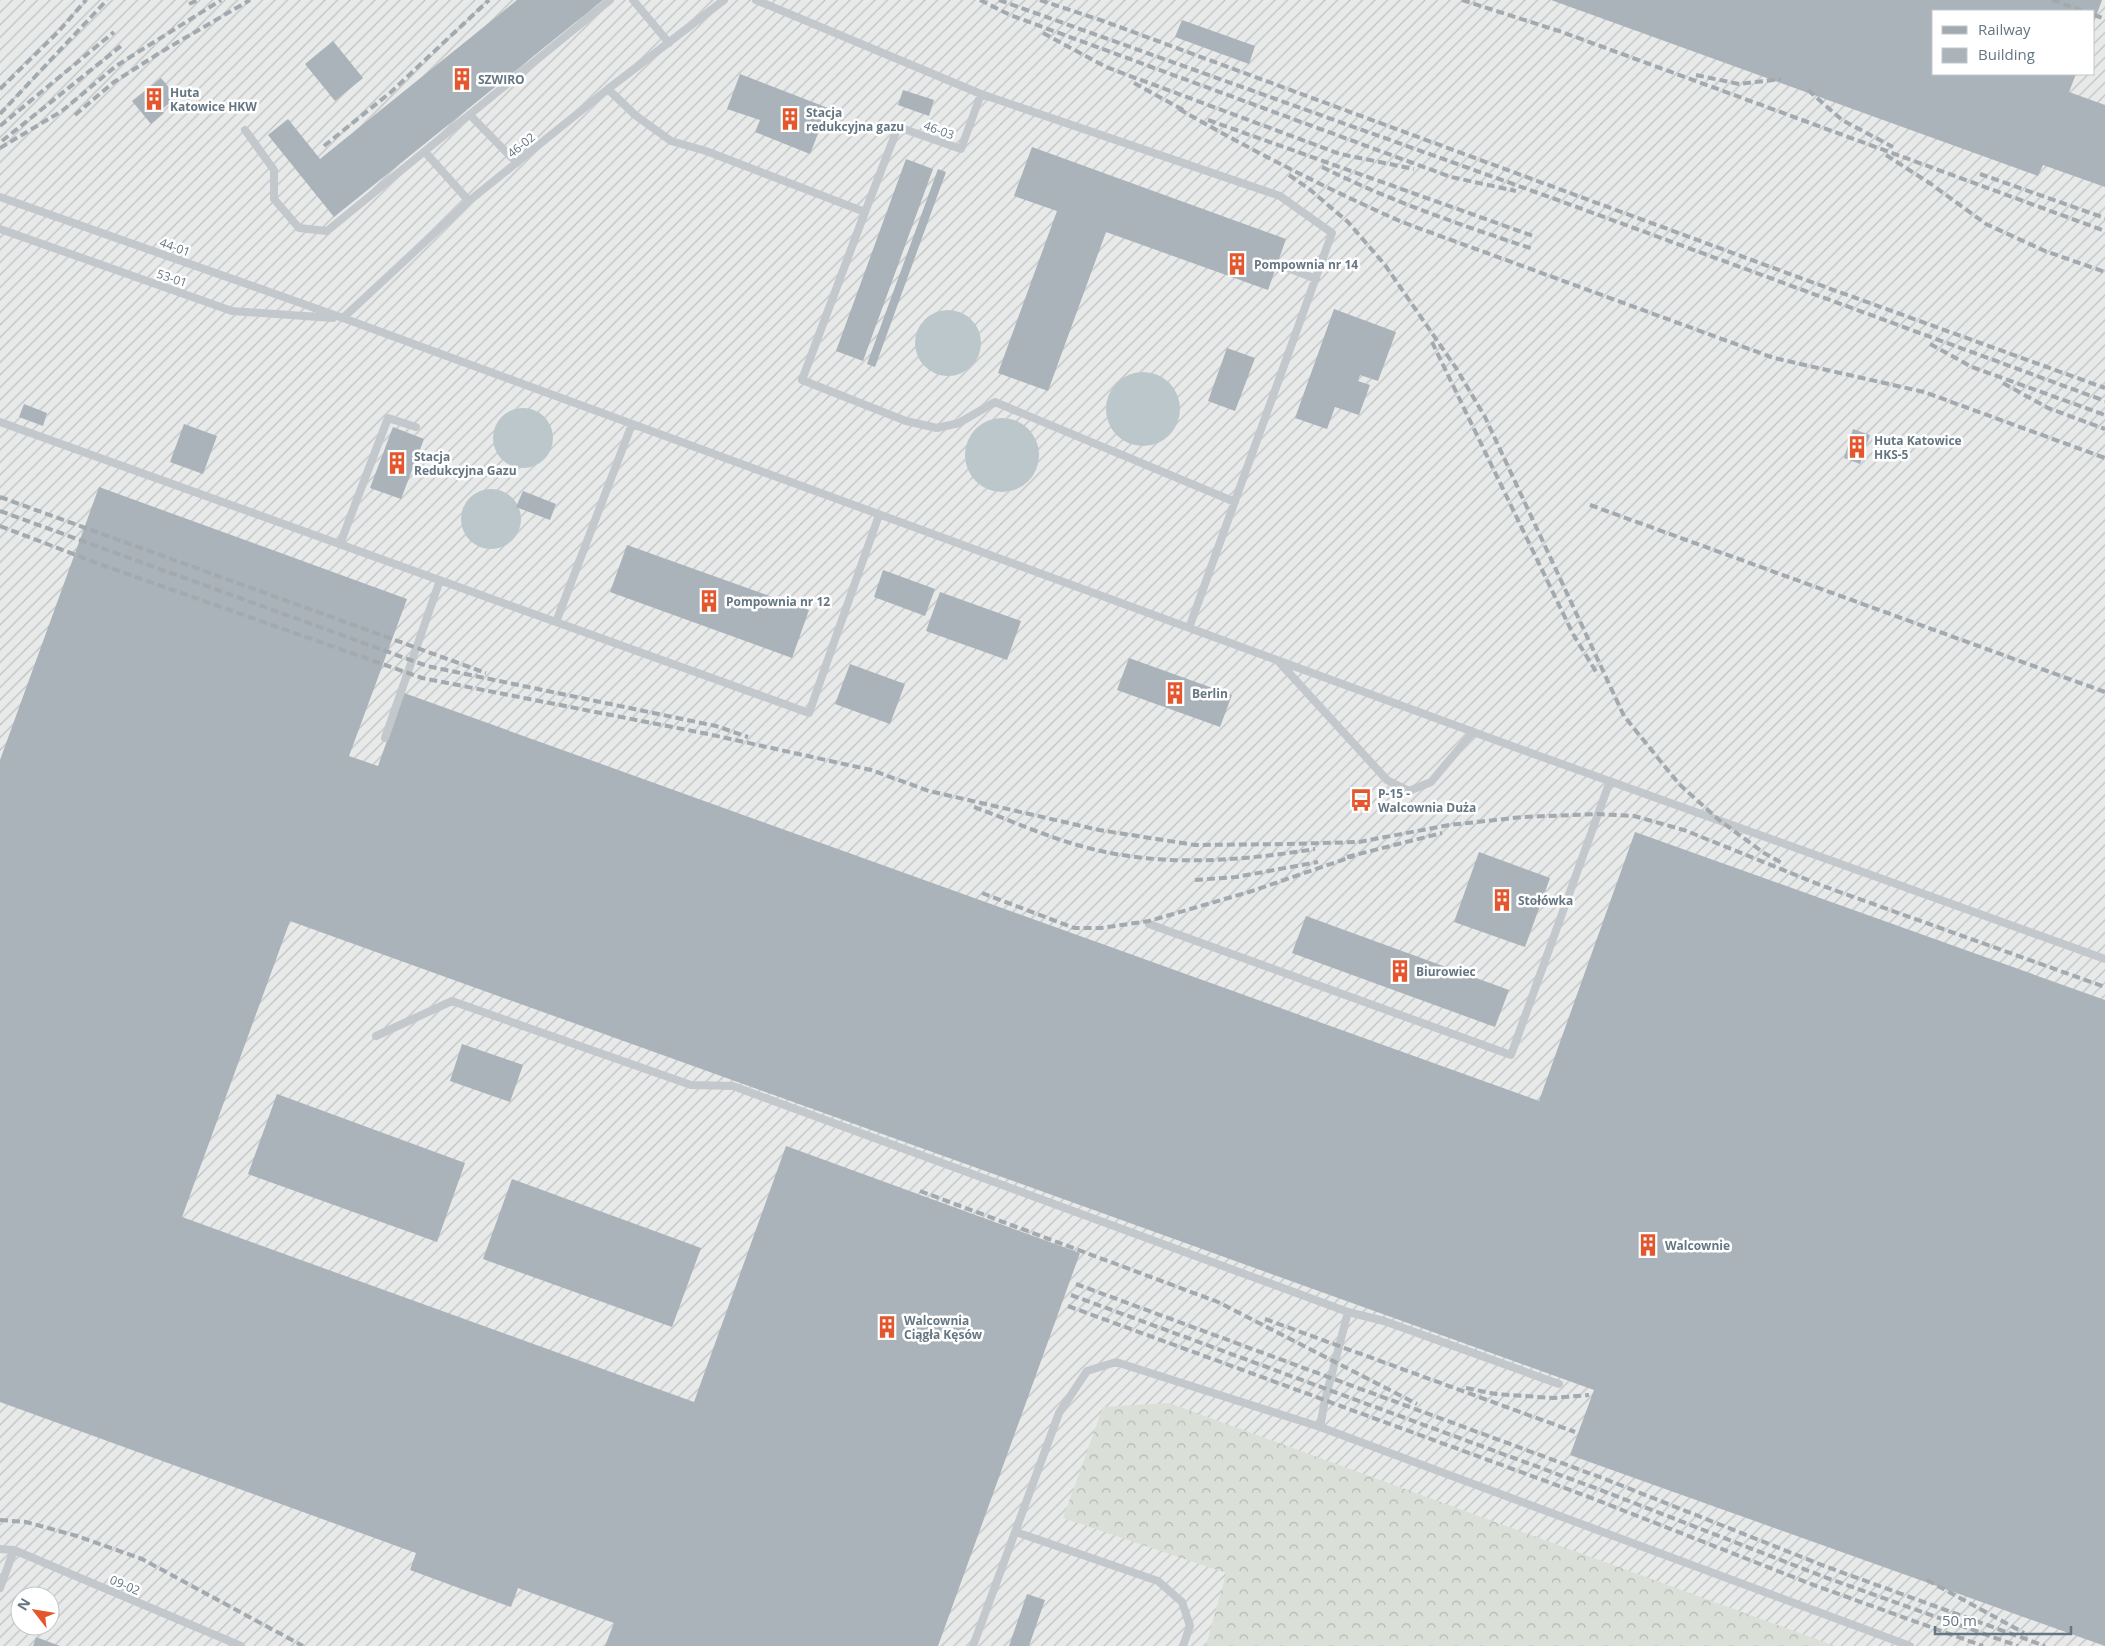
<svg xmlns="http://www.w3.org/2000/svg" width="2105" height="1646" viewBox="0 0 2105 1646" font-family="'Open Sans',sans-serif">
	<defs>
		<pattern id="industrial-furrows" width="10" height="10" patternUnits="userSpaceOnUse" patternTransform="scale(1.25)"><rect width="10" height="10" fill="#e8e9e9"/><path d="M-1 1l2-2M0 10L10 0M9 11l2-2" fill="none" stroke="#c0c1c2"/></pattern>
		<pattern id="forest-crowns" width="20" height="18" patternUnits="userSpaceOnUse" patternTransform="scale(1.25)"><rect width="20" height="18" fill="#dadfd7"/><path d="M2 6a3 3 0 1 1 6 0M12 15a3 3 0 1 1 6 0" fill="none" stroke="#b4b9b4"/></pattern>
	</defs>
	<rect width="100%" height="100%" fill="#fafaf8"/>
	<!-- industrial -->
	<path fill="url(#industrial-furrows)" fill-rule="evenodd" d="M 0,0 L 2105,0 L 2105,1646 L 0,1646 ZM 1934,11 L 2094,11 L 2094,74 L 1934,74 ZM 20,1596 L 50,1596 L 50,1626 L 20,1626 Z"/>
	<!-- forest -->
	<path fill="url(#forest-crowns)" d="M 1169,1403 L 1835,1646 L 1206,1646 L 1226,1573 L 1063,1518 L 1103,1407 Z"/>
	<!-- water -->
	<path fill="#bbc7cb" d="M915 343a33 33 0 1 1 66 0a33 33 0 1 1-66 0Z
		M1106 409a37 37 0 1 1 74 0a37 37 0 1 1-74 0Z
		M493 438a30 30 0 1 1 60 0a30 30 0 1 1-60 0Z
		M965 455a37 37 0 1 1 74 0a37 37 0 1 1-74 0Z
		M461 519a30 30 0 1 1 60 0a30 30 0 1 1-60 0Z"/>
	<!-- building -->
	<path fill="#aab3b9" d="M 517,0 L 603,0 L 334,217 L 268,135 L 288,119 L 320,159 Z
		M 1551,0 L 2102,0 L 2094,22 L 2094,11 L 1934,11 L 1934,74 L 2076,74 L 2069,92 L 2105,105 L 2105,187 L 2043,165 L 2038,176 Z
		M 1182,20 L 1255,46 L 1249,64 L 1175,37 Z
		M 333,41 L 363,78 L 335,101 L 305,64 Z
		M 740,74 L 828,108 L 810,154 L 755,132 L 760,120 L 727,109 Z
		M 161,78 L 177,97 L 161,110 L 164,113 L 151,124 L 132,101 Z
		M 903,90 L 934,100 L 929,116 L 898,105 Z
		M 1032,147 L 1286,239 L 1268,290 L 1106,232 L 1048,391 L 998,373 L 1057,211 L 1014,196 Z
		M 906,159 L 933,169 L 863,361 L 836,351 Z
		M 938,169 L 946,172 L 875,367 L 867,364 Z
		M 1334,309 L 1396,332 L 1378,381 L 1360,375 L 1358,381 L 1370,385 L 1359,415 L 1335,407 L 1327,429 L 1295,418 Z
		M 1227,348 L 1255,358 L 1235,411 L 1208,401 Z
		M 24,404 L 47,413 L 43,426 L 19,417 Z
		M 184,424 L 217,436 L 203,474 L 170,462 Z
		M 393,427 L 424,439 L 401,499 L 370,488 Z
		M 1853,429 L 1870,435 L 1860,464 L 1844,458 Z
		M 99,487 L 407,599 L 349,756 L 378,766 L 404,693 L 1539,1101 L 1635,832 L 2105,1000 L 2105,1646 L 1570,1455 L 1594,1390 L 290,921 L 182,1217 L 694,1402 L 786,1146 L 1080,1253 L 938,1646 L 605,1646 L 614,1623 L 518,1588 L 511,1607 L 410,1570 L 416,1553 L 0,1402 L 0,760 Z
		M 523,491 L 556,504 L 550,520 L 516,507 Z
		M 627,545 L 809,610 L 792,658 L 610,592 Z
		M 883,570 L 935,589 L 925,616 L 874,597 Z
		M 940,592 L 1021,621 L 1007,660 L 926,631 Z
		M 1129,658 L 1232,695 L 1220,727 L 1117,690 Z
		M 850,664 L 905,684 L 890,724 L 835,704 Z
		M 1479,852 L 1550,878 L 1525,947 L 1454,922 Z
		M 1306,916 L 1509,990 L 1495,1027 L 1292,953 Z
		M 462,1044 L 523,1065 L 510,1102 L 450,1081 Z
		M 277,1094 L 465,1163 L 437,1242 L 248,1174 Z
		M 512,1179 L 701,1248 L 672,1327 L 483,1259 Z
		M 1027,1594 L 1045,1600 L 1029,1646 L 1009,1646 Z
		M 36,1637 L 60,1646 L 33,1646 Z"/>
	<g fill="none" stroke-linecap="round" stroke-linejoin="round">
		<!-- service -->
		<path stroke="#c3c8cc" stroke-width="8" d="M 633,0 L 669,43
			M 608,89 L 635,115 L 671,141 L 706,151 L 865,212 L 898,127 L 961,149 L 981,94 L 756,0
			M 981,94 L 1280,196 L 1332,233 L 1189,628
			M 470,115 L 517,163
			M 245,130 L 274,170 L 274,199 L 299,228 L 327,231 L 610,0
			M 425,152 L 469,201
			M 0,197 L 343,318 L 1520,749 L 2105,959
			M 865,212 L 802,380 L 906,421 L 937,428 L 959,423 L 995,402 L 1235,502
			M 0,229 L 232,311 L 333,318
			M 1283,266 L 1316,279
			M 343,318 L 469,201 L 608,89 L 724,0
			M 0,422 L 556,622 L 632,424
			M 340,544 L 388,418 L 416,427
			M 556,622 L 809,713 L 879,515
			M 1279,662 L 1387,780 L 1409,791 L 1431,782 L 1473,732
			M 385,738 L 440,580
			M 1149,924 L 1511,1055 L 1610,781
			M 376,1036 L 452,1001 L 691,1085 L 733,1086 L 1348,1312 L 1384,1321 L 1559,1384
			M 1320,1427 L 1325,1400 L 1348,1312
			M 1016,1532 L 1158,1581 L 1182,1602 L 1190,1626 L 1183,1646
			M 0,1549 L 14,1550 L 241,1646
			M 0,1588 L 14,1550
			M 973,1646 L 1059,1413 L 1087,1371 L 1116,1362 L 1320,1427 L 1910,1646"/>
		<!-- rail -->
		<path stroke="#a2aab0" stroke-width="4" stroke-dasharray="8 4" stroke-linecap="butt" d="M 980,0 L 1010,15 L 1451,177 L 1516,191
			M 999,0 L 1555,199 L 2105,401
			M 1040,0 L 1106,22 L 1806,280 L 2105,388
			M 1462,0 L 1562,32 L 2105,231
			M 2052,0 L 2083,11
			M 189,4 L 198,0
			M 2094,15 L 2105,19
			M 1043,33 L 1106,67 L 1340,154 L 1414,169
			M 1696,75 L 1739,84 L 1781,79
			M 1134,83 L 1185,111
			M 0,89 L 58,32 L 86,0
			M 1808,90 L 1842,120 L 1893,147
			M 1179,109 C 1251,150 1325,188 1402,222 L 1774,358 L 1924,392 L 2105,458
			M 0,114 L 107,0
			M 75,115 L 114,82 L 161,52 L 250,0
			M 1208,120 L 1536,237
			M 0,126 L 114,32
			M 2,141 L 121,46
			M 324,146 L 391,92 L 489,0
			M 0,148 L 62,111 L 116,66 L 221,0
			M 1886,155 L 1931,184 L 1986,224 L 2045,251 L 2105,272
			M 1322,167 C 1390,201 1461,225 1533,249
			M 1980,174 L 2105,218
			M 1289,175 L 1308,188 L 1348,222 L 1385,265 L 1456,368 L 1485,417 L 1624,716 L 1679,784 L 1719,820 L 1764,853 L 1782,863
			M 1432,342 L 1573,634 L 1598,675
			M 1930,344 L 1972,367 L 2105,415
			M 2003,383 L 2048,408 L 2105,429
			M 0,497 L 486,673
			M 1590,505 L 2105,692
			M 0,511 L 427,666 L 716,726 L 748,737
			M 0,526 L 102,565 L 422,678 L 708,734 L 871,770 L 929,791 L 1099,830 L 1195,845 L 1288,844 L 1359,842 L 1449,825 L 1523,817 L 1597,814 L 1634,816 L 1684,830 L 1823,886 L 2105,987
			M 974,807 C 1007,819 1040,834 1074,844 C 1153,868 1234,862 1315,849
			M 1347,857 L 1442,833
			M 1195,880 L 1236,877 L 1318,862
			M 982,893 L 1074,928 L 1101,928 L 1149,921 L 1249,892 L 1354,856
			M 920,1191 L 1218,1302 L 1417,1404
			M 1076,1284 L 1605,1479 L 1827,1567 L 2045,1646
			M 1071,1295 L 1598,1489 L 1827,1578 L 2018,1646
			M 1068,1306 L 1589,1497 L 1811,1584 L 1983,1646
			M 1265,1319 L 1575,1432
			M 1466,1388 L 1496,1394 L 1553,1398 L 1589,1395
			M 0,1520 L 26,1522 L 77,1536 L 142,1559 L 303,1646
			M 1927,1580 L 2024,1633"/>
	</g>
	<!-- icons -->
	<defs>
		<symbol id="building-bare" viewBox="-9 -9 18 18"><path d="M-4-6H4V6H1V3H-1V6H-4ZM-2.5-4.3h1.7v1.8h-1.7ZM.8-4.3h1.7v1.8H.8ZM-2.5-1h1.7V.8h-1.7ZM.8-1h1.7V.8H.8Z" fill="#e4572e" stroke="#fff" stroke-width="2.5" paint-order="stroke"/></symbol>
		<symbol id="bus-bare" viewBox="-9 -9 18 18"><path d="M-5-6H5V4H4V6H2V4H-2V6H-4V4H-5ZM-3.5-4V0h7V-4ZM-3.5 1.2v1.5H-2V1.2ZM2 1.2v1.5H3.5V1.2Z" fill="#e4572e" stroke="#fff" stroke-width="2.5" paint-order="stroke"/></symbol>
	</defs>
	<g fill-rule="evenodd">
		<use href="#building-bare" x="446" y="63" width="32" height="32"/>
		<use href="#building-bare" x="138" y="83" width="32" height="32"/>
		<use href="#building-bare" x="774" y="103" width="32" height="32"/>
		<use href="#building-bare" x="1221" y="248" width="32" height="32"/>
		<use href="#building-bare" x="1841" y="431" width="32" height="32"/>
		<use href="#building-bare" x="381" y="447" width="32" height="32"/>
		<use href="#building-bare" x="693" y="585" width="32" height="32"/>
		<use href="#building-bare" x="1159" y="677" width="32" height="32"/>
		<use href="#bus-bare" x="1345" y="784" width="32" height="32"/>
		<use href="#building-bare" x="1486" y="884" width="32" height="32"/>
		<use href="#building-bare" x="1384" y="955" width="32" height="32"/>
		<use href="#building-bare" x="1632" y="1229" width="32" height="32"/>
		<use href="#building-bare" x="871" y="1311" width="32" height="32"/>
	</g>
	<g text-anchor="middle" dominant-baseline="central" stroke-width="5" stroke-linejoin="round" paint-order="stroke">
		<!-- poi labels -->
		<g font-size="12" font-weight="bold" fill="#657683" stroke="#fff" text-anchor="start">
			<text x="478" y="79">SZWIRO</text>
			<text x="170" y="92">Huta<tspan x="170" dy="14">Katowice HKW</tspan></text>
			<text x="806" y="112">Stacja<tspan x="806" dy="14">redukcyjna gazu</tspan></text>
			<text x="1254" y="264">Pompownia nr 14</text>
			<text x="1874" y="440">Huta Katowice<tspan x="1874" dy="14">HKS-5</tspan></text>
			<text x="414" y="456">Stacja<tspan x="414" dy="14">Redukcyjna Gazu</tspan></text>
			<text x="726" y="601">Pompownia nr 12</text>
			<text x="1192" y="693">Berlin</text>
			<text x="1378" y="793">P-15 -<tspan x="1378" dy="14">Walcownia Duża</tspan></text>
			<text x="1518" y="900">Stołówka</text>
			<text x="1416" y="971">Biurowiec</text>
			<text x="1665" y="1245">Walcownie</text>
			<text x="904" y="1320">Walcownia<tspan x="904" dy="14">Ciągła Kęsów</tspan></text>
		</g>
		<!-- street labels -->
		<g font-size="12" fill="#657683" stroke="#fff">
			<text transform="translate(939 130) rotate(20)">46-03</text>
			<text transform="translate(521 145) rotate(-39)">46-02</text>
			<text transform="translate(175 247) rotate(20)">44-01</text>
			<text transform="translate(172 278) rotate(19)">53-01</text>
			<text transform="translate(125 1585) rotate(23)">09-02</text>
		</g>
	</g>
	<!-- legend -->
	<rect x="1932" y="10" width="162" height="65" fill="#ffffff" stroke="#c1c8cd"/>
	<rect x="1942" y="26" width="25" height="8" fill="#a2aab0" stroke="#c1c8cd"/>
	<text x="1978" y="35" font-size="15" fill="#657683">Railway</text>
	<rect x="1942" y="48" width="25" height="15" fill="#aab3b9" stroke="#c1c8cd"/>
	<text x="1978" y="60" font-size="15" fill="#657683">Building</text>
	<!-- north arrow -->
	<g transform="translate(35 1611) rotate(301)"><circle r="24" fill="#ffffff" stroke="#c1c8cd"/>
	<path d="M0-4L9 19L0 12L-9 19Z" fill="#e4572e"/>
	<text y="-8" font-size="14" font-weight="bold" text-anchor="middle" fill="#657683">N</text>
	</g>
	<!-- scale -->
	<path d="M1935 1626v8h136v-8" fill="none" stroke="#657683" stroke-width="2.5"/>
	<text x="1942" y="1626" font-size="15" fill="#657683" stroke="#ffffff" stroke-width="4" paint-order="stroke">50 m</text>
</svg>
